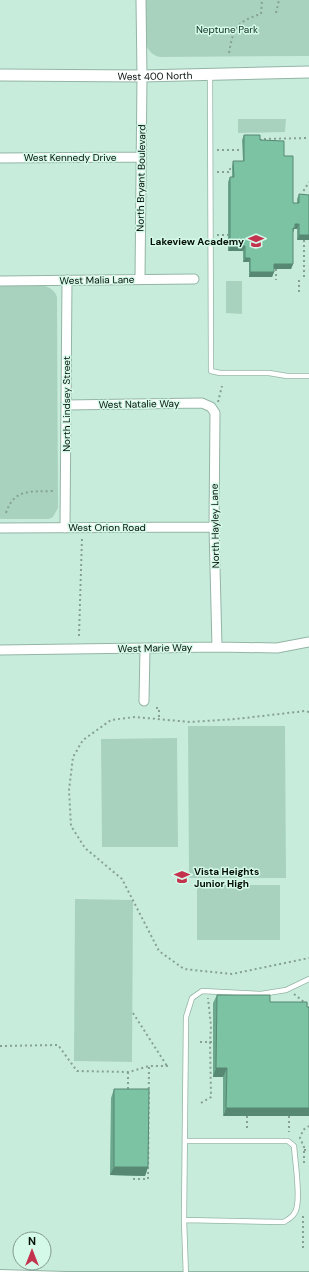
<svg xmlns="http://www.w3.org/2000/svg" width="309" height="1283" viewBox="0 0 309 1283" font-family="'DM Sans',sans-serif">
	<rect width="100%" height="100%" fill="#c8ecdb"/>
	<!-- green -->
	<path fill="#a8d2be" d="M 145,0 L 309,0 L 309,56 L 160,57 C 152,55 149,51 146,45 Z
		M 238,119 L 286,119 L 285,132 L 238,133 Z
		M 226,281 L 242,281 L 242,314 L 226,313 Z
		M 0,286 L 45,286 C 51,288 55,291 57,297 L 58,508 L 53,517 L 49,519 L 0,519 Z
		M 188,726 L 285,726 L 286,878 L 189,878 Z
		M 177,738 L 178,847 L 102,847 L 101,739 Z
		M 197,885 L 280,885 L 280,940 L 197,940 Z
		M 75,899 L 133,900 L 132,1062 L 74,1061 Z"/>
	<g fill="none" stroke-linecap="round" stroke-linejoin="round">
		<defs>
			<path id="service" d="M 210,75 L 211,371 L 220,373 L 269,373 L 287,376 L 309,376
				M 184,1220 L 284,1222 C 291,1218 296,1214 297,1206 C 300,1192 295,1161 294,1146 L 288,1141 L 185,1141
				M 186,1277 L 184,1220 L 186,1017 L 192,998 L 202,991 L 261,994 L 286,990 L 309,979"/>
			<path id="minor" d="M 0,158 L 141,157
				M 140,279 L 142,76 L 141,0
				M 0,281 L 194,279
				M 66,405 L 202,403 L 211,407 L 215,413 L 214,527 L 217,647
				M 0,528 L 214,527
				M 65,528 L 67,280
				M 0,650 L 217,647 L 277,648 L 309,642
				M 144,701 L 145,648"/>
			<g id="tertiary">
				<path id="s1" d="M 0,75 L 142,76 L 309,72"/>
			</g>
			<path id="primary" d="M 0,1277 L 66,1279 L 309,1279"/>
		</defs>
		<!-- service casing -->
		<use href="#service" stroke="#93b5a5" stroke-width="6"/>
		<!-- minor casing -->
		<use href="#minor" stroke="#93b5a5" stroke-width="11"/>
		<!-- tertiary casing -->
		<use href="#tertiary" stroke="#93b5a5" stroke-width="13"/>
		<!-- primary casing -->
		<use href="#primary" stroke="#93b5a5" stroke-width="16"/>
		<!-- path -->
		<path stroke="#85a194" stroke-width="2" stroke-dasharray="2 3" stroke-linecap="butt" d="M 276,13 L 279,0
			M 229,53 C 233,29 237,21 261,14 L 262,0
			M 261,141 L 261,139 L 309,138
			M 217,150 L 242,150
			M 217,172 L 230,172 L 230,169 L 232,169
			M 303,196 L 304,190 L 309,182
			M 217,235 L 228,235
			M 304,240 L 304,280
			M 276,269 L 276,280
			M 299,280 L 299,295
			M 218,402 L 222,386
			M 6,513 C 14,488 31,492 53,491
			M 79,636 L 82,537
			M 156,708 L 159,708 L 159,719
			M 309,712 L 305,711 L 236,719 L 190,722 L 135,717 L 111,720 L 83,740 L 73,757 L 69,790 L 71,826 L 85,848 L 122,879 L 159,951 L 184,969 L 232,974 L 309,958
			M 294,994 L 309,1006
			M 133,1013 L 167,1066
			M 200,1042 L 213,1042
			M 0,1046 L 58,1045 L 77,1071 L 129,1072 L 149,1066 L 170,1066
			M 128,1072 L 128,1090
			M 201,1103 L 211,1097 L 210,1042 L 211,1026 L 208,998
			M 247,1116 L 247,1131
			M 289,1116 L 289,1132
			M 304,1150 L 309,1150
			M 304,1163 L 304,1147 L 300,1138 L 303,1130 L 309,1126
			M 133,1179 L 148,1179 L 149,1066
			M 303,1248 L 303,1213"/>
		<!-- service -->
		<use href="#service" stroke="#fff" stroke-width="4.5"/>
		<!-- minor -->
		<use href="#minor" stroke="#fff" stroke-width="9"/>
		<!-- tertiary -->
		<use href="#tertiary" stroke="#fff" stroke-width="11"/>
		<!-- primary -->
		<use href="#primary" stroke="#fff" stroke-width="14"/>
	</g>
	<!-- wall -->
	<path fill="#6ba88d" d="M 244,135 L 260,140 L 284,156 L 293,203 L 297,203 L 297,199 L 299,194 L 309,240 L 297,240 L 297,229 L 294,229 L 293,232 L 293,264 L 291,269 L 274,269 L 274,272 L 272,277 L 249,277 L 249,262 L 243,262 L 243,251 L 228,251 L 228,182 L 230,177 L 232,177 L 232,166 L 233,161 L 243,161 L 242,140 Z
		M 217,995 L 270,995 L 223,1116 L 223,1077 L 213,1077 L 213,1003 Z
		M 114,1089 L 148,1167 L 145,1176 L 110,1175 L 111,1098 Z"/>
	<!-- shaded-wall -->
	<path fill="#578873" d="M 295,224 L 299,224 L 297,229 L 294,229 L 293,233 L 291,233 Z
		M 299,235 L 309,235 L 309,240 L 297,240 Z
		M 230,246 L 245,246 L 243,251 L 228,251 Z
		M 245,258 L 250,258 L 249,262 L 243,262 Z
		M 274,264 L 293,264 L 291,269 L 272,269 Z
		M 250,272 L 274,272 L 272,277 L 249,277 Z
		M 216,1068 L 227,1068 L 223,1077 L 213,1077 Z
		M 226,1108 L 309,1108 L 309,1116 L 223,1116 Z
		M 114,1167 L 148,1167 L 145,1176 L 110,1175 Z"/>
	<!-- building -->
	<path fill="#7cc3a4" stroke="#578873" d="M 244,135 L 260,135 L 260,140 L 284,141 L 284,156 L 293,156 L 293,203 L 299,203 L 299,194 L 309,195 L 309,235 L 299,235 L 299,224 L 295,224 L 295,228 L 293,228 L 293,264 L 274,264 L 274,272 L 250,272 L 250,258 L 245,258 L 245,246 L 230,246 L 230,177 L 234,177 L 233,161 L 244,161 Z
		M 217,995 L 270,995 L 270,1002 L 307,1002 L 307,1007 L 309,1007 L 309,1108 L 226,1108 L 227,1068 L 216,1068 Z
		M 114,1089 L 149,1089 L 148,1167 L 114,1167 Z"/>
	<!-- icons -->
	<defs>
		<symbol id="school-bare" viewBox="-9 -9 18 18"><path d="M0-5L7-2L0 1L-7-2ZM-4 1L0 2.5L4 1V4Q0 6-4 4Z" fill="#c3334e" stroke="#d5f9e8" stroke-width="2.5" paint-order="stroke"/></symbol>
	</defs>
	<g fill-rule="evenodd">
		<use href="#school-bare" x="245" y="230" width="22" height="22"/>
		<use href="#school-bare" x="171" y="866" width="22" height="22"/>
	</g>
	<g text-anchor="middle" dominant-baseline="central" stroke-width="3" stroke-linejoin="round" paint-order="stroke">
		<!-- park labels -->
		<g font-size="10" fill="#0f3124" stroke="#d5f9e8">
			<text x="227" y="29">Neptune Park</text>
		</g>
		<!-- street labels -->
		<g font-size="10" fill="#040f09" stroke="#d5f9e8">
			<text stroke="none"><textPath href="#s1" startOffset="155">West 400 North</textPath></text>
			<text x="70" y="157">West Kennedy Drive</text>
			<text transform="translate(141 178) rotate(-89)">North Bryant Boulevard</text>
			<text transform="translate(97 280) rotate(-1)">West Malia Lane</text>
			<text transform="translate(66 404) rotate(-90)">North Lindsey Street</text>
			<text transform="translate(139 404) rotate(-1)">West Natalie Way</text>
			<text transform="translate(215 526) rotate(-91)">North Hayley Lane</text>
			<text x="107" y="527">West Orion Road</text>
			<text transform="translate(155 648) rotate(-1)">West Marie Way</text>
		</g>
		<!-- poi labels -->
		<g font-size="10" font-weight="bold" fill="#040f09" stroke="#d5f9e8" text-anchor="end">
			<text x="244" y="241">Lakeview Academy</text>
			<text x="194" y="871" text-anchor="start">Vista Heights<tspan x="194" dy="12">Junior High</tspan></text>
		</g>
	</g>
	<!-- north arrow -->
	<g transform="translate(32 1251)"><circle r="19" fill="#d5f9e8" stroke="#819b8f"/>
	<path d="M0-3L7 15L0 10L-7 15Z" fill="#c3334e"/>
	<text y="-6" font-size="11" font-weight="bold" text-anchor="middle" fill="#040f09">N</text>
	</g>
</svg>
